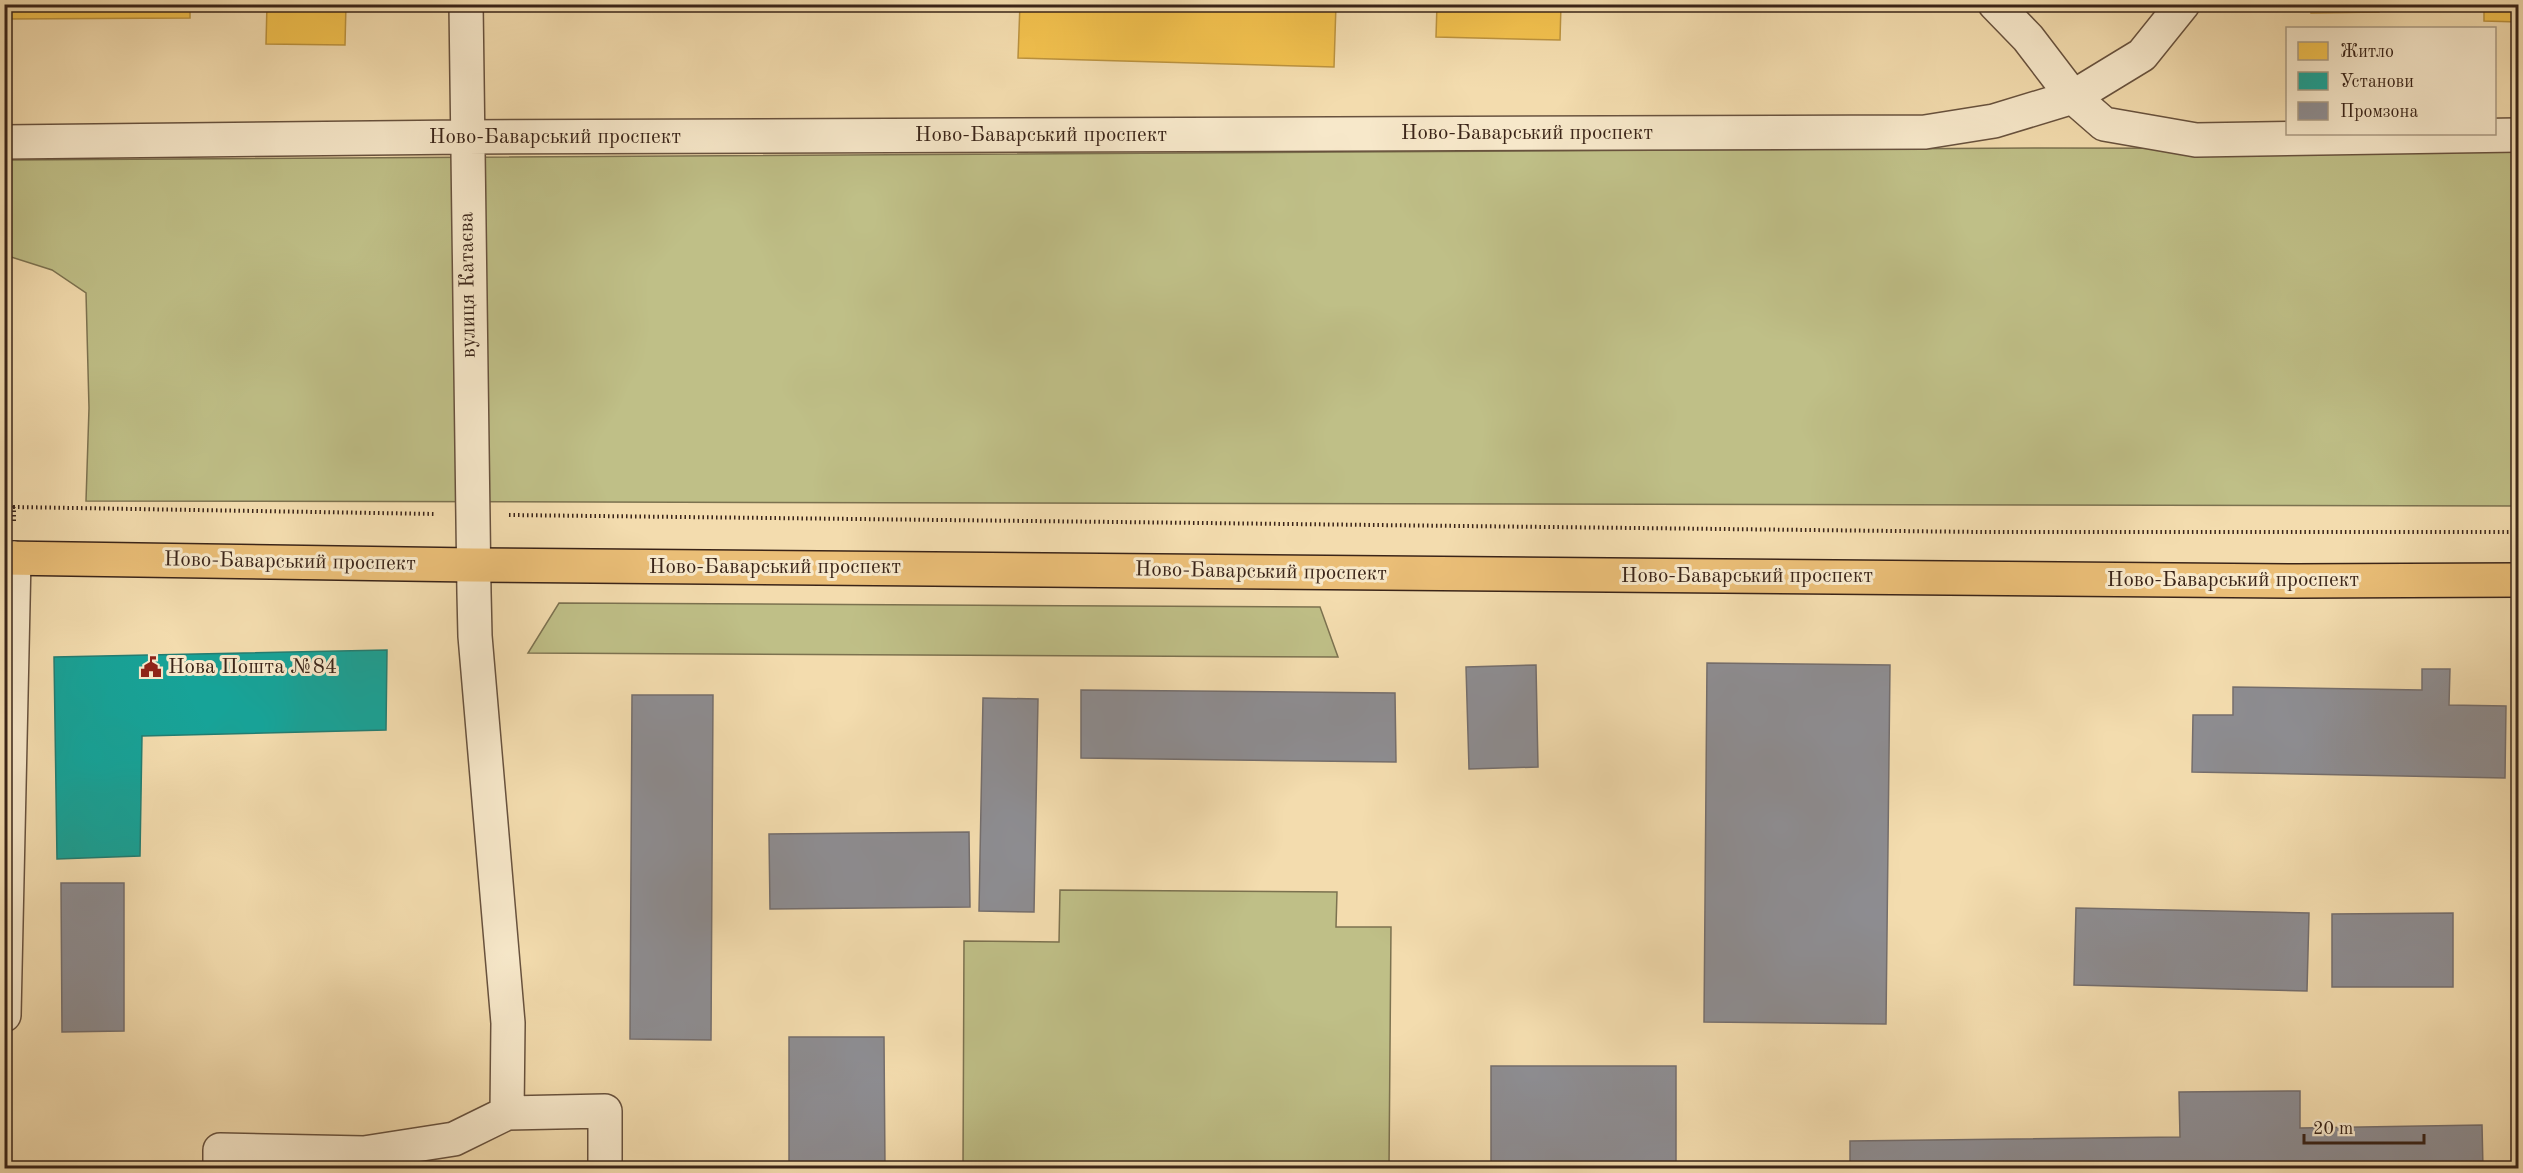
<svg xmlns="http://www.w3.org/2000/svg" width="2523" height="1173" viewBox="0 0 2523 1173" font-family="'Old Standard TT',serif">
	<rect width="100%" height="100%" fill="#f3dcae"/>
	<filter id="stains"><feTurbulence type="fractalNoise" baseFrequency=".00333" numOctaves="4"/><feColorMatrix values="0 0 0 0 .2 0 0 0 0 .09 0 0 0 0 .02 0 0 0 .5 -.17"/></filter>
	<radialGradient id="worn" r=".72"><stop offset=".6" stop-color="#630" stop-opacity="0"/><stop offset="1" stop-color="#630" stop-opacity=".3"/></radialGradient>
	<!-- green -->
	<path fill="#bfbf87" stroke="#7c7250" stroke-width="1.5" d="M 2041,148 L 2518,149 L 2518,506 L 86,501 L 89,408 L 86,293 L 52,270 L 11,257 L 10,160 Z
		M 559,603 L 1320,607 L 1338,657 L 528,653 Z
		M 1060,890 L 1337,892 L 1336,927 L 1391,927 L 1389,1168 L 963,1168 L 964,941 L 1059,942 Z"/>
	<!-- homes -->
	<path fill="#f2c14e" stroke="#bb923e" stroke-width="1.5" d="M 4,4 L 190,4 L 190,18 L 4,19 Z
		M 267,4 L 346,4 L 345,45 L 266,44 Z
		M 1020,4 L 1336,4 L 1334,67 L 1018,58 Z
		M 1437,4 L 1561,4 L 1560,40 L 1436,37 Z
		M 2310,4 L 2379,4 L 2379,12 L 2311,13 Z
		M 2484,4 L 2518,4 L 2518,22 L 2484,21 Z"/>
	<!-- public -->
	<path fill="#17a398" stroke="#227d72" stroke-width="1.5" d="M 387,650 L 386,730 L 142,736 L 140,856 L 57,859 L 54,657 Z"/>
	<!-- industry -->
	<path fill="#8d8d92" stroke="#746e6d" stroke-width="1.5" d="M 1707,663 L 1890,665 L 1886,1024 L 1704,1022 Z
		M 1536,665 L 1538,767 L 1469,769 L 1466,667 Z
		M 2422,669 L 2450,669 L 2449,705 L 2506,706 L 2505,778 L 2192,772 L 2193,715 L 2233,715 L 2233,687 L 2422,690 Z
		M 1081,690 L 1395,693 L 1396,762 L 1081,758 Z
		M 632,695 L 713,695 L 711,1040 L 630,1039 Z
		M 983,698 L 1038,699 L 1034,912 L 979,911 Z
		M 969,832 L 970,907 L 770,909 L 769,834 Z
		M 61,883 L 124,883 L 124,1031 L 62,1032 Z
		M 2076,908 L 2309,913 L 2307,991 L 2074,985 Z
		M 2453,913 L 2453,987 L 2332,987 L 2332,914 Z
		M 789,1037 L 884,1037 L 885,1168 L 789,1168 Z
		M 1491,1066 L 1676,1066 L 1676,1168 L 1491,1168 Z
		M 2300,1091 L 2300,1128 L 2482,1125 L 2483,1168 L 1850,1168 L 1850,1141 L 2180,1137 L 2179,1092 Z"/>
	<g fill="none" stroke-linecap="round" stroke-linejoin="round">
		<defs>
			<path id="minor" d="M 1995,4 L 2028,38 L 2073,97 L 2142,55 L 2183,4
				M 4,142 L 466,137 L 1925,132 L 1994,121 L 2073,97 L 2104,124 L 2196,140 L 2518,135
				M 4,1015 L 14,558
				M 507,1113 L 605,1111 L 605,1168
				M 220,1168 L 220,1150 L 364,1153 L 454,1139 L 507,1113 L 508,1023 L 475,636 L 474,593 L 466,4"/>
			<path id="major" d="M 4,558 L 473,565 L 2296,581 L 2518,580"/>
		</defs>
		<!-- minor casing -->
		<use href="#minor" stroke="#68523e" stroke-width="36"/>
		<!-- major casing -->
		<use href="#major" stroke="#3a2418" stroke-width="36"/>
		<!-- path -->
		<path stroke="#3a2418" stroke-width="4" stroke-dasharray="1.5 3" stroke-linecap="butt" d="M 4,507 L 14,507
			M 509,515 L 1982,532 L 2518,532
			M 14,521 L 14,507 L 436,514"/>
		<!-- minor -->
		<use href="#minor" stroke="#f7e8ca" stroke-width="33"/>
		<!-- major -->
		<use href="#major" stroke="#eabe77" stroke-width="33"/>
	</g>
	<!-- icons -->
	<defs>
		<symbol id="civic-bare" viewBox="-9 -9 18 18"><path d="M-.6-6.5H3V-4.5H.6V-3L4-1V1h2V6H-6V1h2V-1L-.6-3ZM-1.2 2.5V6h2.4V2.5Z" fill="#8f2418" stroke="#f7e8ca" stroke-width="2.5" paint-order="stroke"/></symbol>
	</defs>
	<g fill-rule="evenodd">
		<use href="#civic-bare" x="136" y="652" width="30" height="30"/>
	</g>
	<g text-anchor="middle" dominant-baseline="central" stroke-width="6" stroke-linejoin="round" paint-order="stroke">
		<!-- street labels -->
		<g font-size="21" fill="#3a2418" stroke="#f7e8ca">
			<text x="1527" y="133">Ново-Баварський проспект</text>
			<text x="1041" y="135">Ново-Баварський проспект</text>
			<text x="555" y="137">Ново-Баварський проспект</text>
			<text transform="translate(468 285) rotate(-91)">вулиця Катаєва</text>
			<text transform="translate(290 562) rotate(1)">Ново-Баварський проспект</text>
			<text x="775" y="567">Ново-Баварський проспект</text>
			<text transform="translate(1261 572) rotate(1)">Ново-Баварський проспект</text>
			<text x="1747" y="576">Ново-Баварський проспект</text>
			<text x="2233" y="580">Ново-Баварський проспект</text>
		</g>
		<!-- poi labels -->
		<g font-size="21" fill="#3a2418" stroke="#f7e8ca" text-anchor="start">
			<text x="168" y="667">Нова Пошта №84</text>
		</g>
	</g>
	<!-- margin -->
	<rect width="2523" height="1173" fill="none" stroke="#f3dcae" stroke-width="24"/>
	<rect x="6" y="6" width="2511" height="1161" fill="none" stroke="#3a2418" stroke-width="3"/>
	<rect x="12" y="12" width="2499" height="1149" fill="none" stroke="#3a2418" stroke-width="1.5"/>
	<!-- legend -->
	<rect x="2286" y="27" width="210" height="108" fill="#f7e8ca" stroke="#ab9a83" stroke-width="1.5"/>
	<rect x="2298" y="42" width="30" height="18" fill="#f2c14e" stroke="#ab9a83" stroke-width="1.5"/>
	<text x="2340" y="57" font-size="18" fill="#3a2418">Житло</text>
	<rect x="2298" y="72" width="30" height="18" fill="#17a398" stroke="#ab9a83" stroke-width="1.5"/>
	<text x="2340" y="87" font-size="18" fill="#3a2418">Установи</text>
	<rect x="2298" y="102" width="30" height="18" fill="#8d8d92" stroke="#ab9a83" stroke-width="1.5"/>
	<text x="2340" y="117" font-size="18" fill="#3a2418">Промзона</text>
	<!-- scale -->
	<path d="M2304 1134v9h120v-9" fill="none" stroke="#3a2418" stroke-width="3"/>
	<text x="2313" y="1134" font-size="18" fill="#3a2418" stroke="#f7e8ca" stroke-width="4.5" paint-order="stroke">20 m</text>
	<rect width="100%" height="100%" filter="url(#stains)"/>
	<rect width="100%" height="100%" fill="url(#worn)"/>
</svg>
